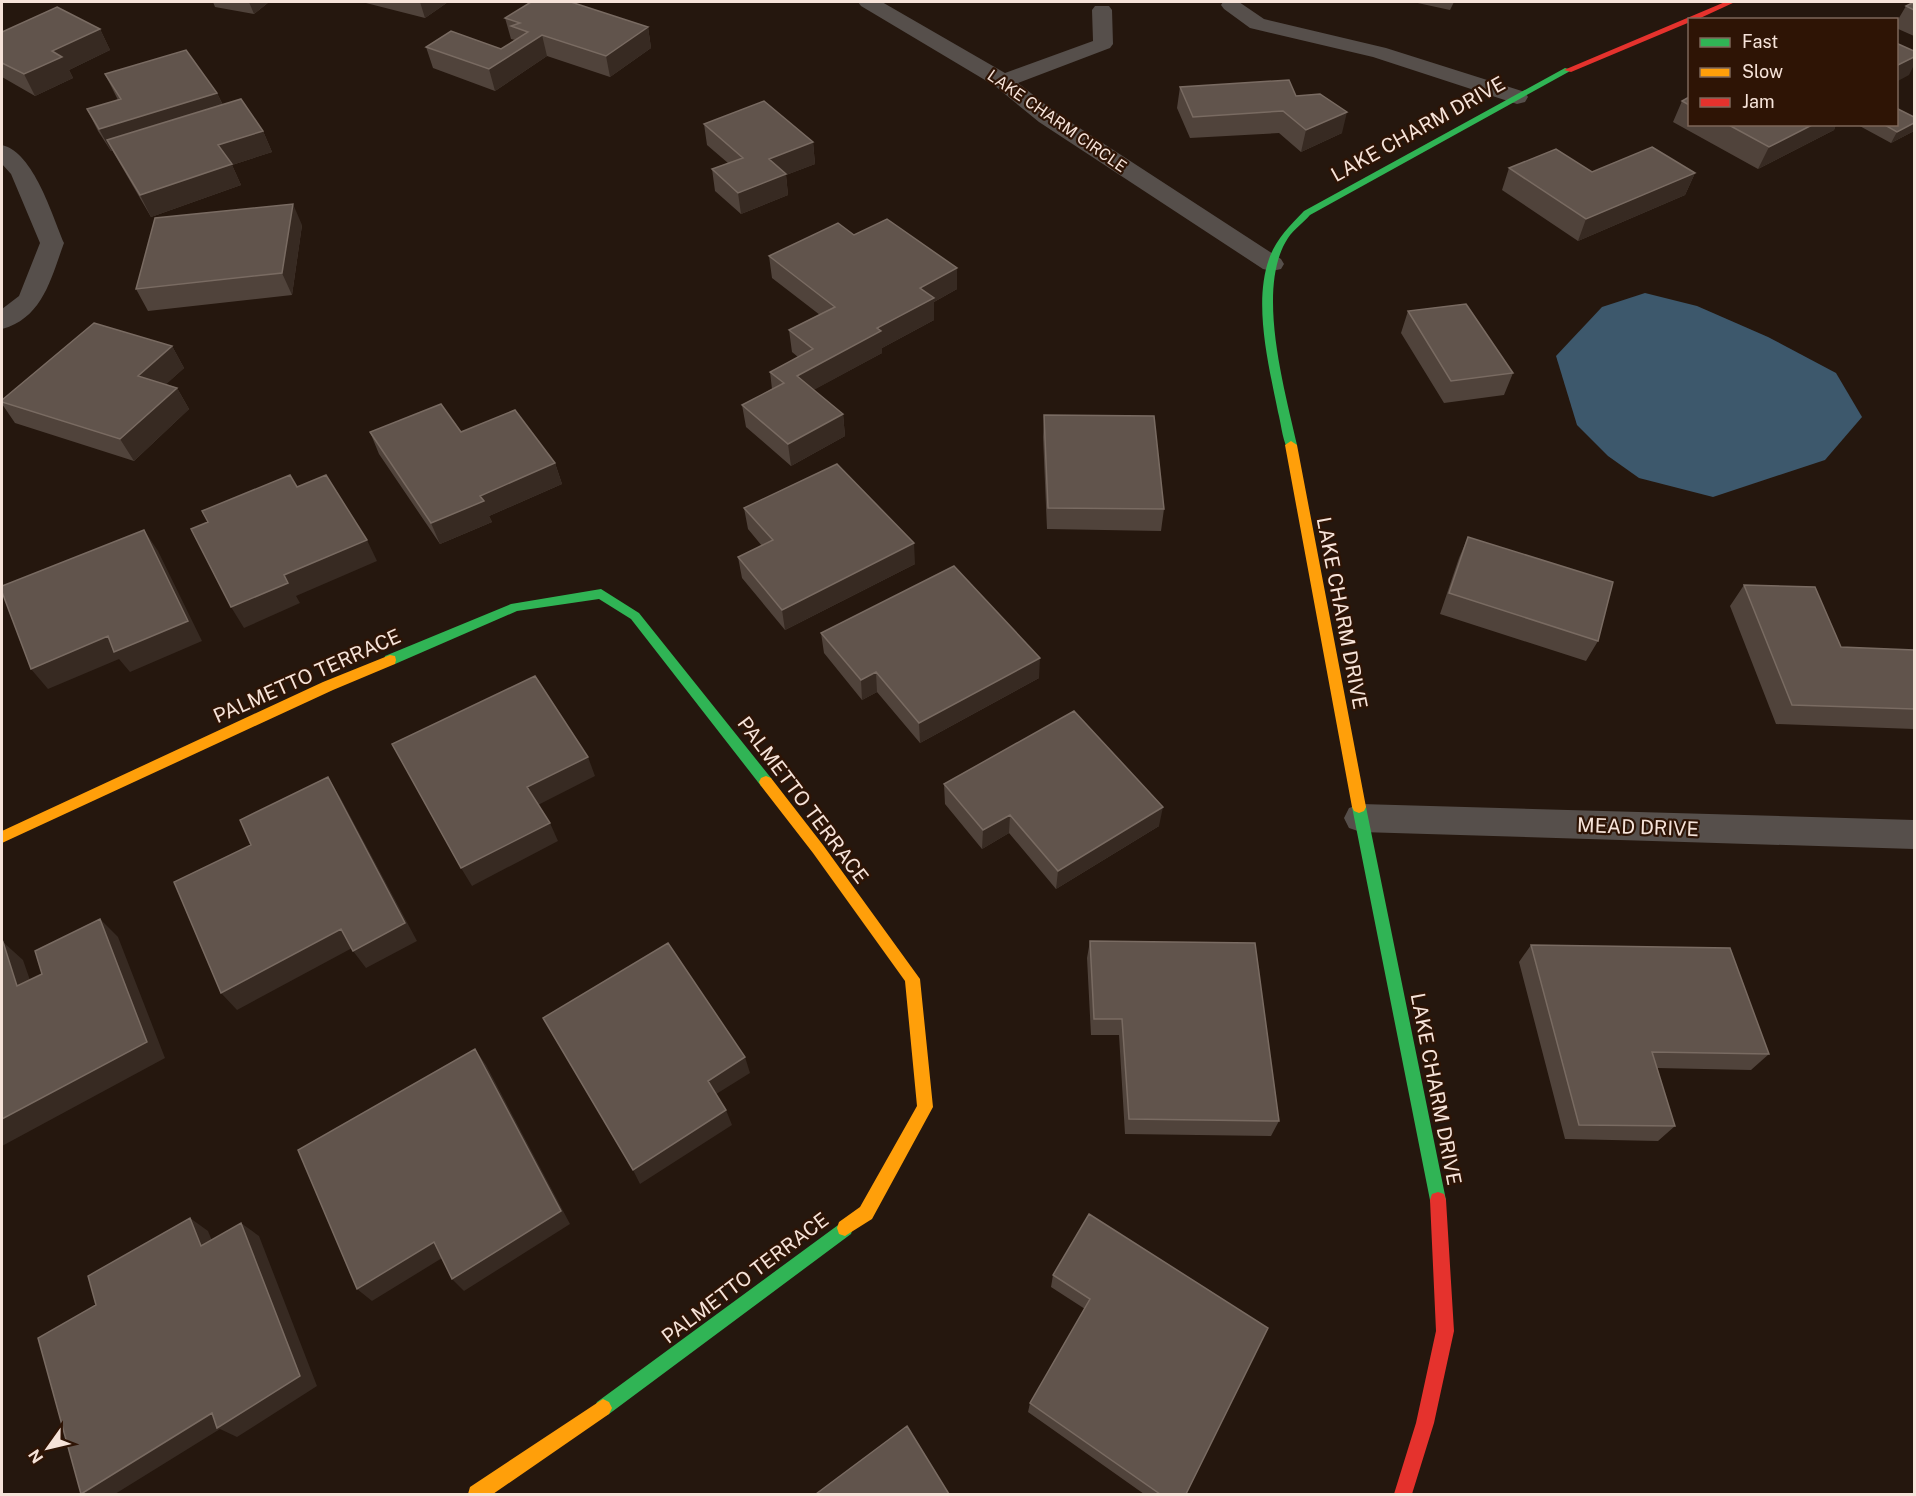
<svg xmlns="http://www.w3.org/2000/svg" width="1916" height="1496" viewBox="0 0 1916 1496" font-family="'Public Sans',sans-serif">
	<rect width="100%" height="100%" fill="#25170e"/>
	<!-- water -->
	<path fill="#3d586c" d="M 1645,293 L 1697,306 L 1768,337 L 1836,373 L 1862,417 L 1825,460 L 1713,497 L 1639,478 L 1608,456 L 1577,425 L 1556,356 L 1602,307 Z"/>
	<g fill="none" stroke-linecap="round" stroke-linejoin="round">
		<!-- street -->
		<path fill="#564f4b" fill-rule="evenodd" d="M 858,2 L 882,2 L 1005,73 L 1093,41 L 1092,10 L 1095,6 L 1109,6 L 1112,10 L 1113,44 L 1110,48 L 1018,83 L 1055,112 L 1281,259 L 1284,264 L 1281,269 L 1272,271 L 1263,269 L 1039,122 L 995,86 L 861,6 Z
			M 1223,2 L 1239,2 L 1264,19 L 1386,48 L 1525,92 L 1528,97 L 1525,102 L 1517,104 L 1373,57 L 1250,28 L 1224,9 L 1221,5 Z
			M 2,145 C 34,153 52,215 64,243 C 51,278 43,318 2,329 L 2,309 L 19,296 L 40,243 L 11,174 L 2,164 Z
			M 1361,804 L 1914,820 L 1914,849 L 1361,832 L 1349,828 L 1344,818 L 1349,808 Z"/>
		<!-- fast -->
		<path fill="#30b455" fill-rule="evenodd" d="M 1565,68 L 1572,70 L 1310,215 C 1303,223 1294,229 1288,238 C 1255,288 1285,390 1297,445 L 1291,449 L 1287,448 C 1282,437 1281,423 1278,412 C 1269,367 1253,304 1269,259 C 1276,239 1289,227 1304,211 Z
			M 601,589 L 639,613 L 771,778 L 773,782 L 771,786 L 761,786 L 631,619 L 599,599 L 517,611 L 395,664 L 385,664 L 384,660 L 385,656 L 511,604 Z
			M 1359,801 L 1364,803 L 1366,807 L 1446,1200 L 1444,1206 L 1438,1208 L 1432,1206 L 1430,1200 L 1352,807 L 1354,803 Z
			M 845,1220 L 851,1222 L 853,1228 L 851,1234 L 609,1414 L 603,1417 L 597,1414 L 594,1408 L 597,1402 Z"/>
		<!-- slow -->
		<path fill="#ff9f0a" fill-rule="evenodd" d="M 1291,441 L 1297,445 L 1366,807 L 1364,811 L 1359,813 L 1354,811 L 1352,807 L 1285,445 Z
			M 390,655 L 395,656 L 396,660 L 395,664 L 333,690 L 2,843 L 2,831 L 323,682 Z
			M 766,776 L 771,778 L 823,845 L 920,979 L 933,1107 L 872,1219 L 845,1236 L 839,1234 L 837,1228 L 839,1222 L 860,1207 L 917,1106 L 905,981 L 813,853 L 761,786 L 759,782 L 761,778 Z
			M 603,1399 L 609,1402 L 612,1408 L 609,1414 L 493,1494 L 468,1494 L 470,1487 Z"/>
		<!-- jam -->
		<path fill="#e5322d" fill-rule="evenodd" d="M 1725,2 L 1735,2 L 1696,20 L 1690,20 L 1690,22 L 1571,72 L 1564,70 Z
			M 1438,1192 L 1444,1194 L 1446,1200 L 1454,1331 L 1434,1423 L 1412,1494 L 1394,1494 L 1416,1423 L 1436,1331 L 1430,1200 L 1432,1194 Z"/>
	</g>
	<!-- wall -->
	<path fill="#50433b" d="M 213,2 L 269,2 L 254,14 L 215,7 Z
		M 362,2 L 448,2 L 425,18 Z
		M 1413,2 L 1454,2 L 1450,10 Z
		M 1914,2 L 1914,36 L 1896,28 L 1896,23 L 1906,6 Z
		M 505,18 L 648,27 L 651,48 L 610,77 L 547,56 L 495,91 L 433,68 L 426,47 L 501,49 L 515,40 L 511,39 Z
		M 100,29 L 110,50 L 69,70 L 73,78 L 35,96 L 2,77 L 2,32 Z
		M 105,74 L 217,93 L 223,105 L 263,131 L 272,152 L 232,165 L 241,185 L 151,217 L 112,150 L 111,151 L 98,131 L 87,109 L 118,100 Z
		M 1180,87 L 1296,96 L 1342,133 L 1301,152 L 1279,133 L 1190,138 L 1177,108 Z
		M 1689,97 L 1689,124 L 1836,124 L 1834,130 L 1758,169 L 1673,122 L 1682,101 Z
		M 704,124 L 813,142 L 815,164 L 786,175 L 788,195 L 741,214 L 715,191 L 712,169 L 728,163 L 707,145 Z
		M 1856,124 L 1896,124 L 1914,131 L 1891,143 Z
		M 1509,168 L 1592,172 L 1695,173 L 1685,195 L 1578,241 L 1502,190 Z
		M 302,225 L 292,295 L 148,311 L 136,289 Z
		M 854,235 L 957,289 L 934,302 L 934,320 L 882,348 L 882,353 L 813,390 L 843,414 L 845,436 L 791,466 L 746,427 L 742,405 L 772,389 L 770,372 L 798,357 L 792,352 L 789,330 L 820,315 L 772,278 L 769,256 Z
		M 1408,311 L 1513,373 L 1504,395 L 1444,403 L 1401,333 Z
		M 172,346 L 184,368 L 166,384 L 177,388 L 189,409 L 134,461 L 15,423 L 2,404 L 2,400 Z
		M 1044,415 L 1164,509 L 1161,531 L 1047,529 L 1043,437 Z
		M 370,432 L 461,432 L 555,463 L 562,484 L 489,516 L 492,522 L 440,544 L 379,454 Z
		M 744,508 L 915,564 L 785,630 L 742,578 L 738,557 L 762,546 L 748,529 Z
		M 1468,537 L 1598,641 L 1586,661 L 1440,614 L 1459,558 Z
		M 1744,585 L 1841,647 L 1914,650 L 1914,729 L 1776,724 L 1730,606 Z
		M 821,633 L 1039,678 L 920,743 L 877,692 L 862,700 L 824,653 Z
		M 944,784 L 1159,826 L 1056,889 L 1009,833 L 982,849 L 945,804 Z
		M 1090,941 L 1279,1121 L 1271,1136 L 1125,1134 L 1119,1035 L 1091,1035 L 1087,958 Z
		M 1531,945 L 1769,1054 L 1751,1070 L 1657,1068 L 1675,1126 L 1658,1141 L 1565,1139 L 1519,962 Z
		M 1089,1214 L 1186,1494 L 1144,1494 L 1028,1412 L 1030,1403 L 1085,1309 L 1051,1287 L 1053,1275 Z"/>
	<!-- shaded-wall -->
	<path fill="#372a22" d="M 249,2 L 269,2 L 254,14 Z
		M 420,2 L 448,2 L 425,18 Z
		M 648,27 L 651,48 L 610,77 L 606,56 Z
		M 100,29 L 110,50 L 69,70 L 73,78 L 35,96 L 24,74 L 52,51 Z
		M 542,35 L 547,56 L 495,91 L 489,69 Z
		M 1914,57 L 1914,65 L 1909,75 L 1896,82 L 1896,69 L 1898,65 Z
		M 217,93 L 227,114 L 107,140 L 112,150 L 111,151 L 99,129 Z
		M 1347,112 L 1342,133 L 1301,152 L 1306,130 Z
		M 1914,123 L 1914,131 L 1891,143 L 1897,132 Z
		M 1814,124 L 1836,124 L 1834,130 L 1758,169 L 1769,147 Z
		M 263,131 L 272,152 L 232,165 L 241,185 L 151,217 L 140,195 L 218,145 Z
		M 813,142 L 815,164 L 786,175 L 788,195 L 741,214 L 738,193 L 769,159 Z
		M 1695,173 L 1685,195 L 1578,241 L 1586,219 Z
		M 293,204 L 302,225 L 292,295 L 282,273 Z
		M 957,268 L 957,289 L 934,302 L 934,320 L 882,348 L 882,353 L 799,398 L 797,376 L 877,328 L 920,288 Z
		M 172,346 L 184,368 L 151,398 L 138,376 Z
		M 177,388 L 189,409 L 134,461 L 120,439 Z
		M 843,414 L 845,436 L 791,466 L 788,444 Z
		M 555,463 L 562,484 L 489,516 L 492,522 L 440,544 L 431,523 L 480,496 Z
		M 144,530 L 158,551 L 202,641 L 130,672 L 119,659 L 48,689 L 31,669 Z
		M 367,540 L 377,561 L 296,596 L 300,603 L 244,628 L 231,607 L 284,575 Z
		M 914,543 L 915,564 L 785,630 L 782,610 Z
		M 1040,658 L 1039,678 L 920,743 L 919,723 Z
		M 876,672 L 877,692 L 862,700 L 861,680 Z
		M 588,757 L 595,776 L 536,806 L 527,787 Z
		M 328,777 L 340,797 L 417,941 L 366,968 L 353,951 Z
		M 1163,807 L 1159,826 L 1056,889 L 1058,871 Z
		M 1010,815 L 1009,833 L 982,849 L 983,830 Z
		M 550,823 L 558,841 L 472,886 L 461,868 Z
		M 100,919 L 118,937 L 165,1058 L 2,1146 L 2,1119 Z
		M 341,929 L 354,947 L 237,1010 L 221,993 Z
		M 3,942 L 23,960 L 38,1003 L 17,986 Z
		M 475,1049 L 486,1065 L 570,1224 L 464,1291 L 452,1279 Z
		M 745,1057 L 750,1073 L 713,1096 L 708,1081 Z
		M 726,1110 L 732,1125 L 640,1184 L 633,1170 Z
		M 190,1218 L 208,1231 L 219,1258 L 201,1246 Z
		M 241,1223 L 259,1236 L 317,1386 L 237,1437 L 220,1429 L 115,1494 L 81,1494 Z
		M 434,1242 L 447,1255 L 372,1301 L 357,1289 Z"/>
	<!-- building -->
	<path fill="#61544c" stroke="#796b62" stroke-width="1.5" d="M 531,2 L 571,2 L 648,27 L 606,56 L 542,35 L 489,69 L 426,47 L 451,31 L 501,49 L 528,32 L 511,26 L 520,23 L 505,18 Z
		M 1914,2 L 1914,10 L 1906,6 Z
		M 57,7 L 100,29 L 52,51 L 62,57 L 24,74 L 2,63 L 2,32 Z
		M 1896,43 L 1914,51 L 1914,57 L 1898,65 L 1896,65 Z
		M 186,50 L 217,93 L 99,129 L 87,109 L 121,99 L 105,74 Z
		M 1289,80 L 1296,96 L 1320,94 L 1347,112 L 1306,130 L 1283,111 L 1193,117 L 1180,87 Z
		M 1689,97 L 1689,105 L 1682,101 Z
		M 241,99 L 263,131 L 218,145 L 232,164 L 140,195 L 107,140 Z
		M 764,101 L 813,142 L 769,159 L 786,174 L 738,193 L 712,169 L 743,158 L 704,124 Z
		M 1896,108 L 1914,117 L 1914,123 L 1897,132 L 1883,124 L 1896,124 Z
		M 1727,124 L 1814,124 L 1769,147 Z
		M 1652,147 L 1695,173 L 1586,219 L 1509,168 L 1556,149 L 1592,172 Z
		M 293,204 L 282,273 L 136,289 L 155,218 Z
		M 887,219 L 957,268 L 920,288 L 934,298 L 877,328 L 881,331 L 797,376 L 843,414 L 788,444 L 742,405 L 784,383 L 770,372 L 813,349 L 789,330 L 835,307 L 769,256 L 838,223 L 854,235 Z
		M 1466,304 L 1513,373 L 1451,381 L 1408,311 Z
		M 94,323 L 172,346 L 138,376 L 177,388 L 120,439 L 2,402 L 2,400 Z
		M 441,404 L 461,432 L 515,410 L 555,463 L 480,496 L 484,501 L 431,523 L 370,432 Z
		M 1044,415 L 1154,416 L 1164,509 L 1048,508 Z
		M 837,464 L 914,543 L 782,610 L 738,557 L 773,540 L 744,508 Z
		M 290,475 L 297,487 L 326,475 L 367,540 L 284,575 L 288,583 L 231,607 L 191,529 L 208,522 L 202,511 Z
		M 144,530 L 188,621 L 114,652 L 108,636 L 31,669 L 2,592 L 2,586 Z
		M 1468,537 L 1613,582 L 1598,641 L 1449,593 Z
		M 954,566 L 1040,658 L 919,723 L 876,672 L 861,680 L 821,633 Z
		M 1744,585 L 1815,587 L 1841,647 L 1914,650 L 1914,709 L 1792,705 Z
		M 535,676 L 588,757 L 527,787 L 550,823 L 461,868 L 392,744 Z
		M 1074,711 L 1163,807 L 1058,871 L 1010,815 L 983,830 L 944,784 Z
		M 328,777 L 405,923 L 353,951 L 341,929 L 221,993 L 174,882 L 251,845 L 240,820 Z
		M 100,919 L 147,1042 L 2,1119 L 2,943 L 3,942 L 17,986 L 42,974 L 35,951 Z
		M 1090,941 L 1255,943 L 1279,1121 L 1129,1119 L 1122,1019 L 1094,1019 Z
		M 668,943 L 745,1057 L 708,1081 L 726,1110 L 633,1170 L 543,1018 Z
		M 1531,945 L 1730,948 L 1769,1054 L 1652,1052 L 1675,1126 L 1579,1125 Z
		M 475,1049 L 561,1211 L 452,1279 L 434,1242 L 357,1289 L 298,1150 Z
		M 1089,1214 L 1268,1328 L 1186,1494 L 1160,1494 L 1030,1403 L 1090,1299 L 1053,1275 Z
		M 190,1218 L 201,1246 L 241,1223 L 300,1376 L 217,1428 L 212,1413 L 81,1494 L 38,1338 L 96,1305 L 88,1276 Z
		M 907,1426 L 949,1494 L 816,1494 Z"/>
	<g text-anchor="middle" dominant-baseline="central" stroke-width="4.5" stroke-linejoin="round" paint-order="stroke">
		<!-- far-street labels -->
		<g font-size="16" fill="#f6e3d9" stroke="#2e1405">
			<text transform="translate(1057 121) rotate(35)">LAKE CHARM CIRCLE</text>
		</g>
		<!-- street labels -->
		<g font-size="20" fill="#f6e3d9" stroke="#2e1405">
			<text transform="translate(1418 129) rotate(-29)">LAKE CHARM DRIVE</text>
			<text transform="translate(1342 613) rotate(79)">LAKE CHARM DRIVE</text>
			<text transform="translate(307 676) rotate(-24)">PALMETTO TERRACE</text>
			<text transform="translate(803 800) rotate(53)">PALMETTO TERRACE</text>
			<text transform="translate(1638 827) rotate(2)">MEAD DRIVE</text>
			<text transform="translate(1436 1089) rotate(79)">LAKE CHARM DRIVE</text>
			<text transform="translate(745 1278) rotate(-37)">PALMETTO TERRACE</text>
		</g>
	</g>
	<!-- border -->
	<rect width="1916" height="1496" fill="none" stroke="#f6e3d9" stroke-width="6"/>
	<!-- legend -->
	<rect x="1688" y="18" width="210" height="108" fill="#2e1405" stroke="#7e675a" stroke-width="1.5"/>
	<rect x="1700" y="38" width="30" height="9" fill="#30b455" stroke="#7e675a" stroke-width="1.5"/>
	<text x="1742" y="48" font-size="18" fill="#f6e3d9">Fast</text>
	<rect x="1700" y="68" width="30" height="9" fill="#ff9f0a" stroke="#7e675a" stroke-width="1.5"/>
	<text x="1742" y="78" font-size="18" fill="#f6e3d9">Slow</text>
	<rect x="1700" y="98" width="30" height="9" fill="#e5322d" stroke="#7e675a" stroke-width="1.5"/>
	<text x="1742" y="108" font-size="18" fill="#f6e3d9">Jam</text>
	<!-- north arrow -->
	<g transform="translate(48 1448) rotate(236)" stroke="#2e1405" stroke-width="4.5" paint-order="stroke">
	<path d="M0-4.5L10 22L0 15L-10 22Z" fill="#f6e3d9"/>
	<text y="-9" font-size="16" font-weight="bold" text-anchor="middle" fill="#f6e3d9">N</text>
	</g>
</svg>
